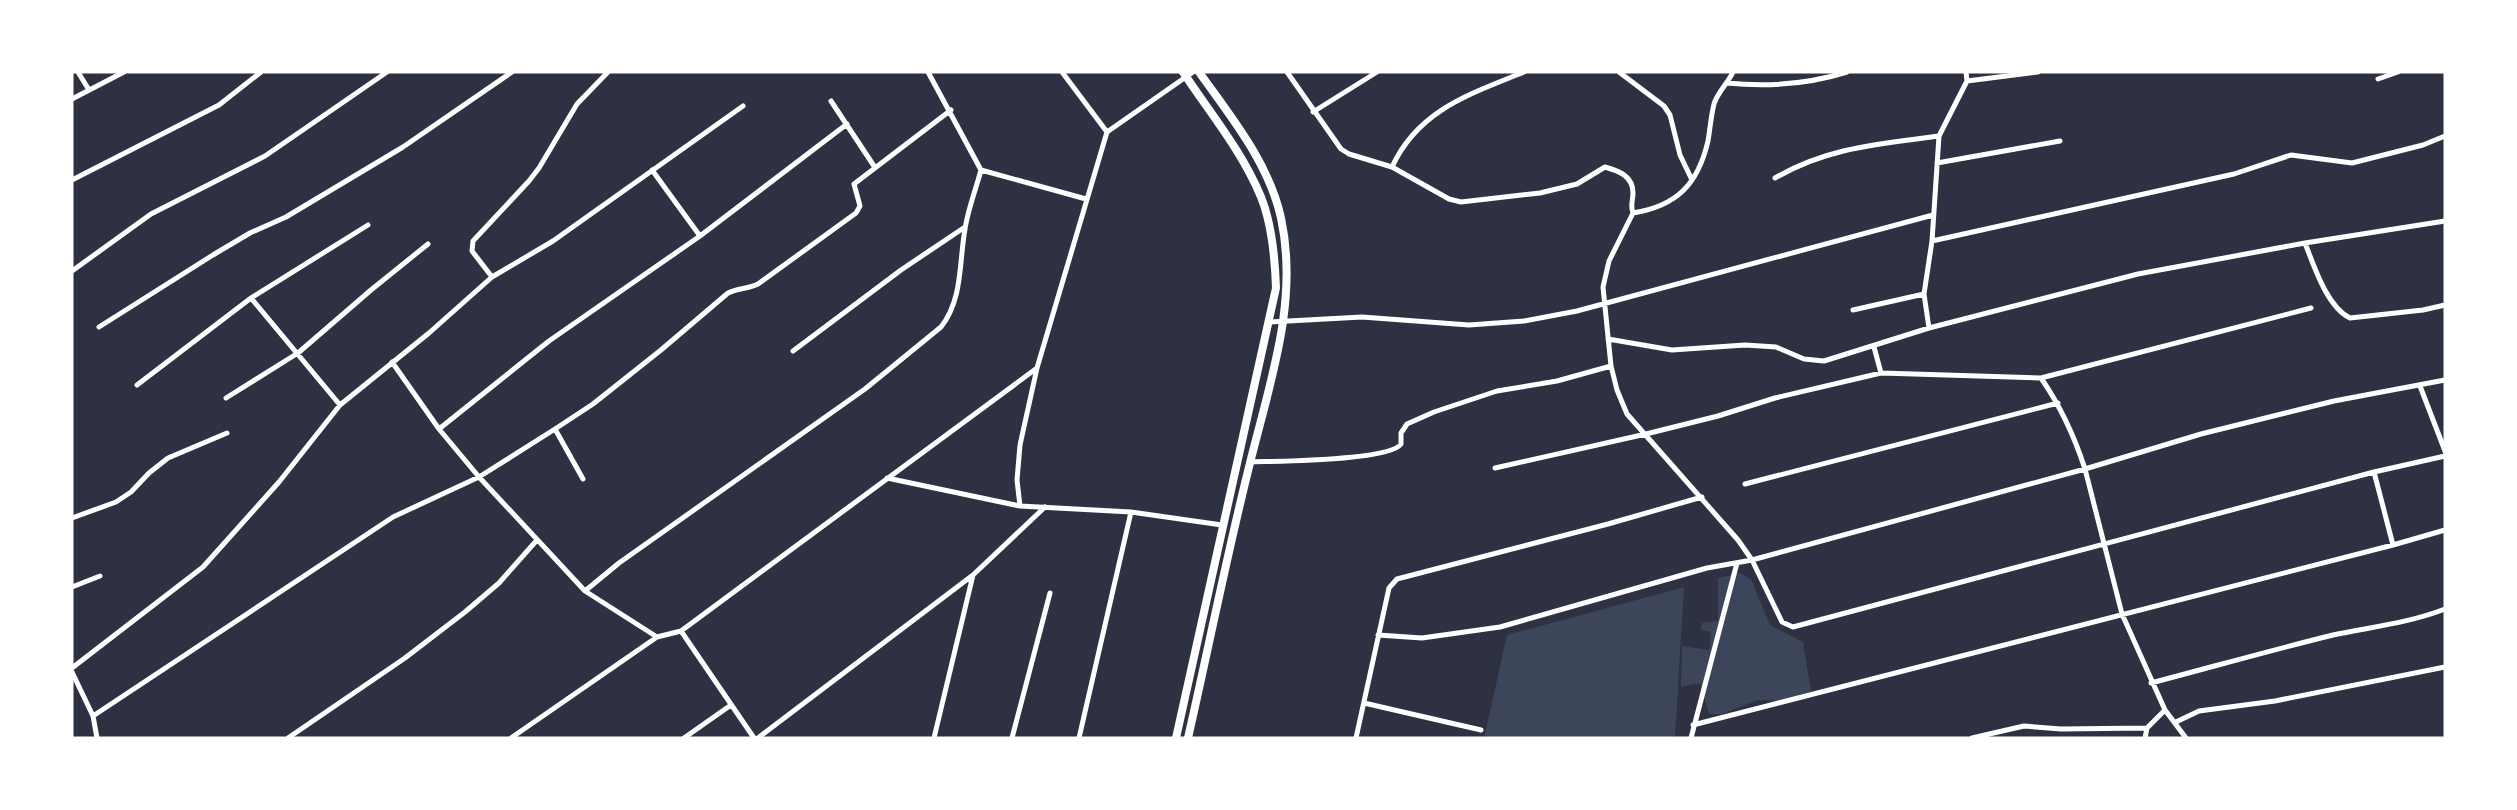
<svg xmlns="http://www.w3.org/2000/svg" width="2517" height="810" viewBox="0 0 2517 810" font-family="'Space Grotesk',sans-serif">
	<rect width="100%" height="100%" fill="#2d3142"/>
	<!-- green -->
	<path fill="#3c4559" d="M 1740,573 L 1751,579 L 1770,625 L 1803,642 L 1811,691 L 1784,701 L 1758,700 L 1722,714 L 1709,714 L 1700,683 L 1681,687 L 1682,646 L 1709,650 L 1711,632 L 1701,630 L 1702,623 L 1718,621 L 1718,578 Z
		M 1684,587 L 1675,738 L 1484,738 L 1507,635 Z"/>
	<g fill="none" stroke-linecap="round" stroke-linejoin="round">
		<!-- minor -->
		<path stroke="#fff" stroke-width="5" d="M 78,72 L 89,90
			M 1062,72 L 1107,132
			M 1619,72 L 1664,106 L 1670,115 L 1680,155 L 1692,180
			M 1966,72 L 1967,81 L 1939,136 L 1932,241 L 2234,174 L 2291,155 L 2352,163 L 2423,145 L 2445,136
			M 2378,79 L 2398,72
			M 1967,81 L 2038,72
			M 1727,83 C 1767,87 1809,84 1847,72
			M 72,99 L 124,72
			M 831,101 L 874,166
			M 1313,112 L 1377,72
			M 1937,163 L 2060,141
			M 1392,167 C 1418,110 1470,94 1524,72
			M 652,170 L 700,236
			M 981,170 L 1086,199
			M 1775,178 C 1828,147 1880,144 1939,136
			M 72,180 L 219,105 L 261,72
			M 1633,213 C 1677,206 1698,184 1708,141 C 1710,129 1711,116 1714,104 C 1717,93 1728,83 1733,72
			M 1932,241 L 1924,294 L 1929,328 L 2138,274 L 2305,243 L 2445,221
			M 2305,243 C 2314,266 2327,307 2350,318 L 2423,310 L 2445,305
			M 72,271 L 151,214 L 265,156 L 387,72
			M 492,277 L 472,251 L 473,241 L 529,181 L 539,168 L 577,104 L 608,72
			M 251,298 L 340,405
			M 1853,310 L 1924,294
			M 1270,322 L 1362,317 L 1469,325 L 1524,321 L 1577,311 L 1933,215
			M 99,327 L 213,255 L 250,233 L 286,217 L 403,147 L 512,72
			M 1608,339 L 1672,350 L 1745,345 L 1776,347 L 1804,359 L 1824,361 L 1929,328
			M 1874,347 L 1881,373 L 2041,378 C 2061,407 2074,435 2085,469 L 2201,434 L 2334,401 L 2445,380
			M 793,351 L 901,270 L 965,227
			M 392,362 L 439,429 L 479,477 L 585,591 L 657,637
			M 1611,366 L 1617,390 L 1627,414 L 1738,540 L 1752,560 L 1782,622 L 1793,627 L 2374,472 L 2445,456
			M 2041,378 L 2311,308
			M 137,385 L 251,298 L 368,225
			M 2420,386 L 2445,451
			M 226,398 L 298,353 L 371,290 L 428,244
			M 439,429 L 549,341 L 700,236 L 847,124
			M 555,429 L 583,479
			M 1250,462 C 1275,461 1390,461 1401,444 L 1401,433 L 1407,424 L 1434,412 L 1497,391 L 1557,381 L 1611,366 L 1603,287 L 1609,261 L 1633,213 C 1630,205 1633,201 1633,193 C 1633,176 1619,171 1605,167 L 1577,184 L 1540,193 L 1461,202 L 1449,199 L 1392,167 L 1349,154 L 1341,149 L 1287,72
			M 1495,468 L 1646,434 L 1718,416 L 1775,398 L 1881,373
			M 2374,472 L 2393,545
			M 887,478 L 1020,506 L 1131,512 L 1222,525
			M 1745,484 L 2058,403
			M 1020,506 L 1017,480 L 1020,445 L 1037,368 L 1107,132 L 1193,72
			M 72,518 L 116,502 L 131,492 L 149,473 L 168,458 L 227,433
			M 72,587 L 100,576
			M 585,591 L 619,563 L 865,389 L 941,327 C 963,299 959,262 965,229 C 968,209 976,189 981,170 L 928,72
			M 681,631 L 754,738
			M 1378,635 L 1422,638 L 1500,627 L 1707,568 L 1752,560 L 2085,469 L 2122,614 L 2165,710 L 2186,738
			M 72,668 L 203,567 L 279,482 L 340,405 L 429,333 L 492,277 L 553,241 L 743,106
			M 72,672 L 93,716 L 97,738
			M 2151,683 C 2212,667 2272,650 2333,635 C 2371,627 2409,623 2445,609
			M 1364,703 L 1481,730
			M 93,716 L 393,517 L 479,477 L 555,429 L 593,404 L 661,350 L 728,293 C 738,288 748,289 758,284 L 856,213 L 860,206 L 854,184 L 951,110
			M 2176,722 L 2199,711 L 2275,701 L 2445,667
			M 1693,725 L 2393,545 L 2445,530
			M 288,738 L 405,658 L 465,612 L 499,583 L 537,540
			M 511,738 L 657,637 L 681,631 L 1037,368
			M 684,738 L 731,705
			M 758,738 L 973,575 L 1045,507
			M 934,738 L 973,575
			M 1012,738 L 1050,593
			M 1079,738 L 1131,512
			M 1356,738 L 1389,588 L 1397,579 L 1608,524 L 1702,497
			M 1691,738 L 1737,563
			M 1972,738 L 2024,726 L 2061,729 L 2147,728
			M 2145,738 L 2147,728 L 2165,710"/>
		<!-- secondary -->
		<path stroke="#fff" stroke-width="8" d="M 1176,738 L 1276,288 C 1275,258 1272,224 1261,197 C 1242,151 1210,113 1183,72
			M 1188,738 C 1209,646 1227,554 1250,463 C 1270,382 1299,301 1281,218 C 1269,163 1231,117 1199,72"/>
	</g>
	<!-- border -->
	<rect width="2517" height="810" fill="none" stroke="#ffffff" stroke-width="147"/>
</svg>
